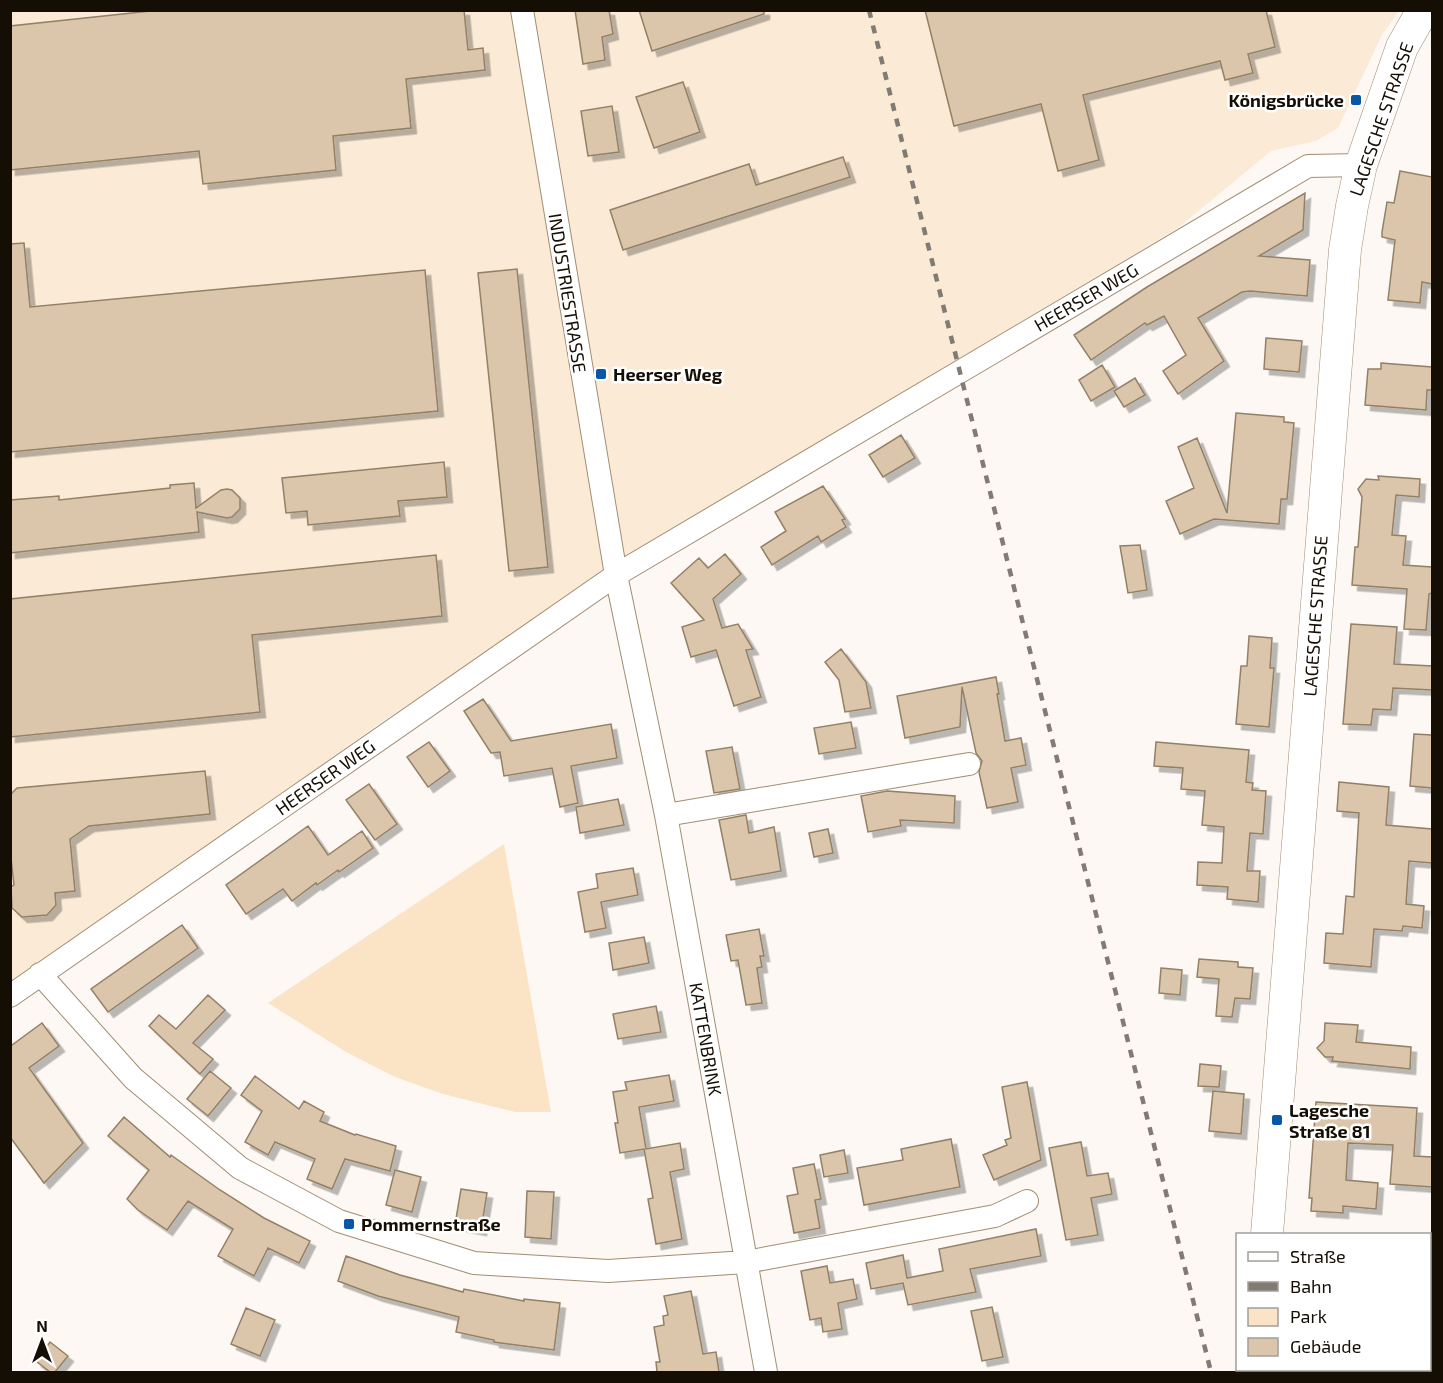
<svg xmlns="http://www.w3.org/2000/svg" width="1443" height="1383" viewBox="0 0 1443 1383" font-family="'Exo 2',sans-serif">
	<defs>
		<filter id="shadow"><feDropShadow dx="5.5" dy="5.5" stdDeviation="0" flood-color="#0004"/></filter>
	</defs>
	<rect width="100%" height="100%" fill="#fdf8f3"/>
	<!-- built -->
	<path fill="#fbebd6" d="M 11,11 L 1399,11 L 1382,35 L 1338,128 L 1316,141 L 1271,151 L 1178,228 L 635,553 L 383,721 L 11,987 Z"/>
	<!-- green -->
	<path fill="#fbe4c6" d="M 504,844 L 551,1112 L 515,1112 L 443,1094 L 395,1077 L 346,1052 L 268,1003 Z"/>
	<!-- building -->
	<path fill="#dbc6ab" stroke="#938066" stroke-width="1.5" filter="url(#shadow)" d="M 160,10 L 464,10 L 468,50 L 483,48 L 485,70 L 406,79 L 411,128 L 333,136 L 336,170 L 203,184 L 199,151 L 10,170 L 10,26 Z
		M 575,10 L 609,10 L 613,34 L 602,37 L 605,60 L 583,64 Z
		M 639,10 L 764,10 L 764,14 L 652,51 Z
		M 925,10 L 1266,10 L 1275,47 L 1248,54 L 1253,73 L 1225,80 L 1220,61 L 1083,95 L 1099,160 L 1058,171 L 1041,104 L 954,126 Z
		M 683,82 L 700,132 L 654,148 L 636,97 Z
		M 612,106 L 619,152 L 588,156 L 581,111 Z
		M 843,157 L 850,177 L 623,250 L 610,210 L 749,164 L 756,185 Z
		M 1400,171 L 1432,177 L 1432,284 L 1422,282 L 1420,303 L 1388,300 L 1395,240 L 1382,237 L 1382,232 L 1387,202 L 1394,203 Z
		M 1305,193 L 1303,230 L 1259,256 L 1310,260 L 1307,296 L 1250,291 L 1242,292 L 1198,318 L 1224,361 L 1178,394 L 1163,371 L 1186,355 L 1164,316 L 1147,325 L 1145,323 L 1091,360 L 1074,335 L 1147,287 Z
		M 24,243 L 30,307 L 425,270 L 438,411 L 10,452 L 10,244 Z
		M 517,269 L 548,567 L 509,571 L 478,273 Z
		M 1266,338 L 1302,341 L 1299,372 L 1264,369 Z
		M 1381,363 L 1432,367 L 1432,390 L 1427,390 L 1426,410 L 1365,405 L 1368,369 L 1381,369 Z
		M 1102,365 L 1115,387 L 1091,401 L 1079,380 Z
		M 1135,378 L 1145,395 L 1124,407 L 1114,391 Z
		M 1236,413 L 1284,417 L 1284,422 L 1294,423 L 1287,499 L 1281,499 L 1279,524 L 1214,519 L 1180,534 L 1166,501 L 1194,488 L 1178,447 L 1197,438 L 1227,513 Z
		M 901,435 L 915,458 L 883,477 L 869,455 Z
		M 444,462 L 447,497 L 398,501 L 400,516 L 308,525 L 307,511 L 286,513 L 282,478 Z
		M 1378,476 L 1420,479 L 1419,497 L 1396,495 L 1392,535 L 1406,536 L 1403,565 L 1432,567 L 1432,593 L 1429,594 L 1426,630 L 1404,629 L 1407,589 L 1352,585 L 1355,547 L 1358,547 L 1362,497 L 1358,489 L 1366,479 L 1379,480 Z
		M 194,483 L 196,508 L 221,490 L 227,489 L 232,490 L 240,498 L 240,509 L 232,517 L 227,518 L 197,512 L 199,532 L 10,553 L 10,500 L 59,496 L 59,500 L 170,488 L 170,485 Z
		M 823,486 L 845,519 L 842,520 L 846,527 L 821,542 L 818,536 L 772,565 L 761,547 L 786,531 L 775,512 Z
		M 1140,545 L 1147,590 L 1128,593 L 1120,546 Z
		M 725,554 L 741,574 L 713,599 L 722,628 L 738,624 L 753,649 L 746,650 L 761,697 L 734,706 L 716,650 L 691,657 L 682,627 L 704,620 L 671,583 L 699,558 L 708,568 Z
		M 436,555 L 442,616 L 252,635 L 260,712 L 10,737 L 10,599 Z
		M 1351,624 L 1397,627 L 1394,664 L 1432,666 L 1432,690 L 1393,688 L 1391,710 L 1373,709 L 1371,725 L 1343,724 Z
		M 1249,636 L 1272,638 L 1270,668 L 1274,668 L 1269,727 L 1236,724 L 1241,666 L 1247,666 Z
		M 841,649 L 866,682 L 871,708 L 845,712 L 839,680 L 825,662 Z
		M 996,677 L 999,694 L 997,694 L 1005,741 L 1021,738 L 1026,765 L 1011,768 L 1018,802 L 987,808 L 979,772 L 982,761 L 976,753 L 962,687 L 960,727 L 905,738 L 897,696 Z
		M 483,699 L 511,741 L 611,724 L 617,758 L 571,766 L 578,803 L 560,807 L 552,768 L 504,776 L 500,752 L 491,753 L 464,711 Z
		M 851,722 L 856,748 L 819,754 L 814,728 Z
		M 1414,734 L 1432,735 L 1432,788 L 1410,786 Z
		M 429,742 L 450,771 L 428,787 L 407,757 Z
		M 1156,742 L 1249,750 L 1246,782 L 1253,783 L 1252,790 L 1266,791 L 1263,834 L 1250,833 L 1247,871 L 1260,871 L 1258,902 L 1227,899 L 1228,887 L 1197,885 L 1198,862 L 1222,863 L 1224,827 L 1202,825 L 1205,791 L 1181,789 L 1183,768 L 1154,766 Z
		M 732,747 L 740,789 L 714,793 L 706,751 Z
		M 205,771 L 210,814 L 89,826 L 70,839 L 75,891 L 55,893 L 56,905 L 47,915 L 22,917 L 12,908 L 11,887 L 14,885 L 10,849 L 10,795 L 17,788 Z
		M 1339,782 L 1389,787 L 1386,825 L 1432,829 L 1432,863 L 1409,861 L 1406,904 L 1424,906 L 1422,928 L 1403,926 L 1402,931 L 1374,929 L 1371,967 L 1324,963 L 1326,933 L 1343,934 L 1346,896 L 1354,897 L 1359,813 L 1337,811 Z
		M 369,784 L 397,824 L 375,840 L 346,800 Z
		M 887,791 L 955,796 L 954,823 L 900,820 L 901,826 L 868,832 L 861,796 Z
		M 618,799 L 624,825 L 580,833 L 576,807 Z
		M 746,815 L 749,833 L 774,827 L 781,871 L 731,880 L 719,820 Z
		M 308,826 L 328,855 L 362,831 L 373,848 L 339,872 L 338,870 L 317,885 L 316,883 L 292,901 L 283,889 L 246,914 L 226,885 Z
		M 828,829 L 833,853 L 814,857 L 809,833 Z
		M 633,868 L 638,895 L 601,902 L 606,928 L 585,932 L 578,892 L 598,888 L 596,874 Z
		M 182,925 L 198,948 L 108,1012 L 91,989 Z
		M 759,929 L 764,956 L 760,956 L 762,967 L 757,968 L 762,1003 L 746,1005 L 738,960 L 731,961 L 726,935 Z
		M 644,937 L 649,963 L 613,970 L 609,943 Z
		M 1199,959 L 1238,962 L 1238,967 L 1253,968 L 1250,999 L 1235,998 L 1232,1017 L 1216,1016 L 1219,979 L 1197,977 Z
		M 1161,968 L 1182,970 L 1180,995 L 1159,993 Z
		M 208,995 L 225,1010 L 193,1043 L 213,1059 L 200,1074 L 149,1026 L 159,1015 L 176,1029 Z
		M 656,1006 L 661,1032 L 618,1039 L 613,1014 Z
		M 42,1023 L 59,1046 L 29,1068 L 83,1143 L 44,1183 L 10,1137 L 10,1043 L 12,1045 Z
		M 1325,1023 L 1358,1025 L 1356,1042 L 1411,1047 L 1410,1069 L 1332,1061 L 1333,1057 L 1325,1057 L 1317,1048 L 1324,1041 Z
		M 1200,1064 L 1221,1066 L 1219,1087 L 1198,1086 Z
		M 210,1071 L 231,1088 L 208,1116 L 187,1099 Z
		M 669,1075 L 674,1101 L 639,1107 L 646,1149 L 680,1143 L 684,1169 L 670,1172 L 682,1239 L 656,1244 L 648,1199 L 653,1198 L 644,1149 L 620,1153 L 615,1123 L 618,1123 L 613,1092 L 627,1090 L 625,1082 Z
		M 255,1076 L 299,1109 L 304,1101 L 324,1112 L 320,1121 L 355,1135 L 356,1134 L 396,1146 L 390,1171 L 345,1159 L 332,1189 L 307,1179 L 315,1159 L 275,1142 L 268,1155 L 245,1142 L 262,1111 L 241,1095 Z
		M 1027,1082 L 1041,1160 L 994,1180 L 983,1155 L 1007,1145 L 1005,1140 L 1011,1138 L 1002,1087 Z
		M 1213,1091 L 1244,1094 L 1241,1134 L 1209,1131 Z
		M 1316,1102 L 1417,1108 L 1414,1156 L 1432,1157 L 1432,1187 L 1390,1184 L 1393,1145 L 1348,1143 L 1346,1180 L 1378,1183 L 1376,1209 L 1343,1206 L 1343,1213 L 1311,1211 L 1312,1198 L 1309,1198 Z
		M 124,1117 L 170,1157 L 171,1155 L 220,1190 L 264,1218 L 310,1241 L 299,1263 L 268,1248 L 254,1276 L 218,1256 L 233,1229 L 188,1201 L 167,1230 L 138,1210 L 127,1199 L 149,1170 L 108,1136 Z
		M 951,1139 L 960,1187 L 864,1205 L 857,1168 L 903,1160 L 901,1149 Z
		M 1081,1142 L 1087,1176 L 1108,1173 L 1112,1194 L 1091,1198 L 1098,1235 L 1066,1240 L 1049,1148 Z
		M 844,1150 L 848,1173 L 824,1177 L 820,1155 Z
		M 814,1164 L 821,1199 L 815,1200 L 820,1228 L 794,1233 L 787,1196 L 798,1194 L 793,1168 Z
		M 395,1170 L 421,1177 L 412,1212 L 386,1205 Z
		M 461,1189 L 487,1193 L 481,1230 L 455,1225 Z
		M 527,1191 L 554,1192 L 551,1239 L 525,1237 Z
		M 1036,1229 L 1041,1256 L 970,1269 L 976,1292 L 908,1305 L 903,1283 L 871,1289 L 866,1263 L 903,1255 L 907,1278 L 943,1271 L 939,1249 Z
		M 346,1256 L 400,1275 L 463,1292 L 464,1289 L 524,1301 L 524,1299 L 560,1303 L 554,1350 L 494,1342 L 494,1340 L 456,1332 L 459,1317 L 378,1296 L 338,1281 Z
		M 827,1266 L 830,1283 L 853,1279 L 857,1299 L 838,1303 L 842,1329 L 823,1332 L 821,1318 L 810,1320 L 801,1271 Z
		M 691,1291 L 703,1354 L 716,1352 L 719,1372 L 657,1372 L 656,1362 L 660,1362 L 654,1327 L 664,1325 L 663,1316 L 668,1315 L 664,1296 Z
		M 992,1307 L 1003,1357 L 982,1361 L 971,1311 Z
		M 246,1308 L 275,1320 L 260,1356 L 231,1344 Z
		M 50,1342 L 68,1356 L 55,1372 L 50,1372 L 36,1361 Z"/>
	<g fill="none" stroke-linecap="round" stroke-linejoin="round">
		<defs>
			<path id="street" d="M 522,10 L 616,575 L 666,815 L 766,1372
				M 666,815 L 969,764
				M 40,974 L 133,1078 L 240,1168 L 339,1221 L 474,1263 L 608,1271 L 746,1262 L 995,1216 L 1027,1201
				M 10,996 L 616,575 L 1308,166 L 1361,165"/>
			<path id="secondary" d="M 1267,1234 L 1345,250 L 1352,206 L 1361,165 L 1402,47 L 1423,10
				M 1256,1372 L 1256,1370"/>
		</defs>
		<!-- street casing -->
		<use href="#street" stroke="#a18d73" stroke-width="24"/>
		<!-- secondary casing -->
		<use href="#secondary" stroke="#a18d73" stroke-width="33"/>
		<!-- street -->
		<use href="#street" stroke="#fff" stroke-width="22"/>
		<!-- secondary -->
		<use href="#secondary" stroke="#fff" stroke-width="32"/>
		<!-- rail -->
		<path stroke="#817b73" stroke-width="4.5" stroke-dasharray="8 8" stroke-linecap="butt" d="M 869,10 L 1211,1372"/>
	</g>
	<!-- markers -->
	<g fill="#0858a7" stroke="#fff" stroke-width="2">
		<rect x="1350" y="94" width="12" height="12" rx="3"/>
		<rect x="595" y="368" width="12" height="12" rx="3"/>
		<rect x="1271" y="1114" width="12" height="12" rx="3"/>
		<rect x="343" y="1218" width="12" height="12" rx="3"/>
	</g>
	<g text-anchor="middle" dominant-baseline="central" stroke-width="5" stroke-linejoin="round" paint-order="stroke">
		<!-- poi labels -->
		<g font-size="18" font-weight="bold" fill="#150e05" stroke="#fff" text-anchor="start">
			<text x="1344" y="100" text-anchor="end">Königsbrücke</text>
			<text x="613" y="374">Heerser Weg</text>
			<text x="1289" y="1110">Lagesche<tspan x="1289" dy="21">Straße 81</tspan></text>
			<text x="361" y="1224">Pommernstraße</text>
		</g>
		<!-- street labels -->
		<g font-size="18" fill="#150e05" stroke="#fff">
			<text transform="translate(1381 119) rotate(-71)">LAGESCHE STRASSE</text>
			<text transform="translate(568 293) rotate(81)">INDUSTRIESTRASSE</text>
			<text transform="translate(1086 297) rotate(-30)">HEERSER WEG</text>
			<text transform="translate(1315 616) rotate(-86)">LAGESCHE STRASSE</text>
			<text transform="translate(325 777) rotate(-35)">HEERSER WEG</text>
			<text transform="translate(706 1039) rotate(80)">KATTENBRINK</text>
		</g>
	</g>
	<!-- border -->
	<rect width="1443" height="1383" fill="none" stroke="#150e05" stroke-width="24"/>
	<!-- legend -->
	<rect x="1236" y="1233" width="195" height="138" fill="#ffffff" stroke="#a19f9b" stroke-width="1.5"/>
	<rect x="1248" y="1252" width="30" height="9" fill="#ffffff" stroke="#a19f9b" stroke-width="1.5"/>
	<text x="1290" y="1263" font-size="18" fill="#150e05">Straße</text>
	<rect x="1248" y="1282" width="30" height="9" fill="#817b73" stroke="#a19f9b" stroke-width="1.5"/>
	<text x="1290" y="1293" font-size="18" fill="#150e05">Bahn</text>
	<rect x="1248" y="1308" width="30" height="18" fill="#fbe4c6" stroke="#a19f9b" stroke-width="1.5"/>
	<text x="1290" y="1323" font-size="18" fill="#150e05">Park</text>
	<rect x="1248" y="1338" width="30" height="18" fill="#dbc6ab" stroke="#a19f9b" stroke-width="1.5"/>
	<text x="1290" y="1353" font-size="18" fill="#150e05">Gebäude</text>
	<!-- north arrow -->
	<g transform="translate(42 1341)" stroke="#ffffff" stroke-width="4.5" paint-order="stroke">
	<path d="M0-4.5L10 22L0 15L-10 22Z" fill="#150e05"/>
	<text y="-9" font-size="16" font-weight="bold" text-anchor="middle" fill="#150e05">N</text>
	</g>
</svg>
